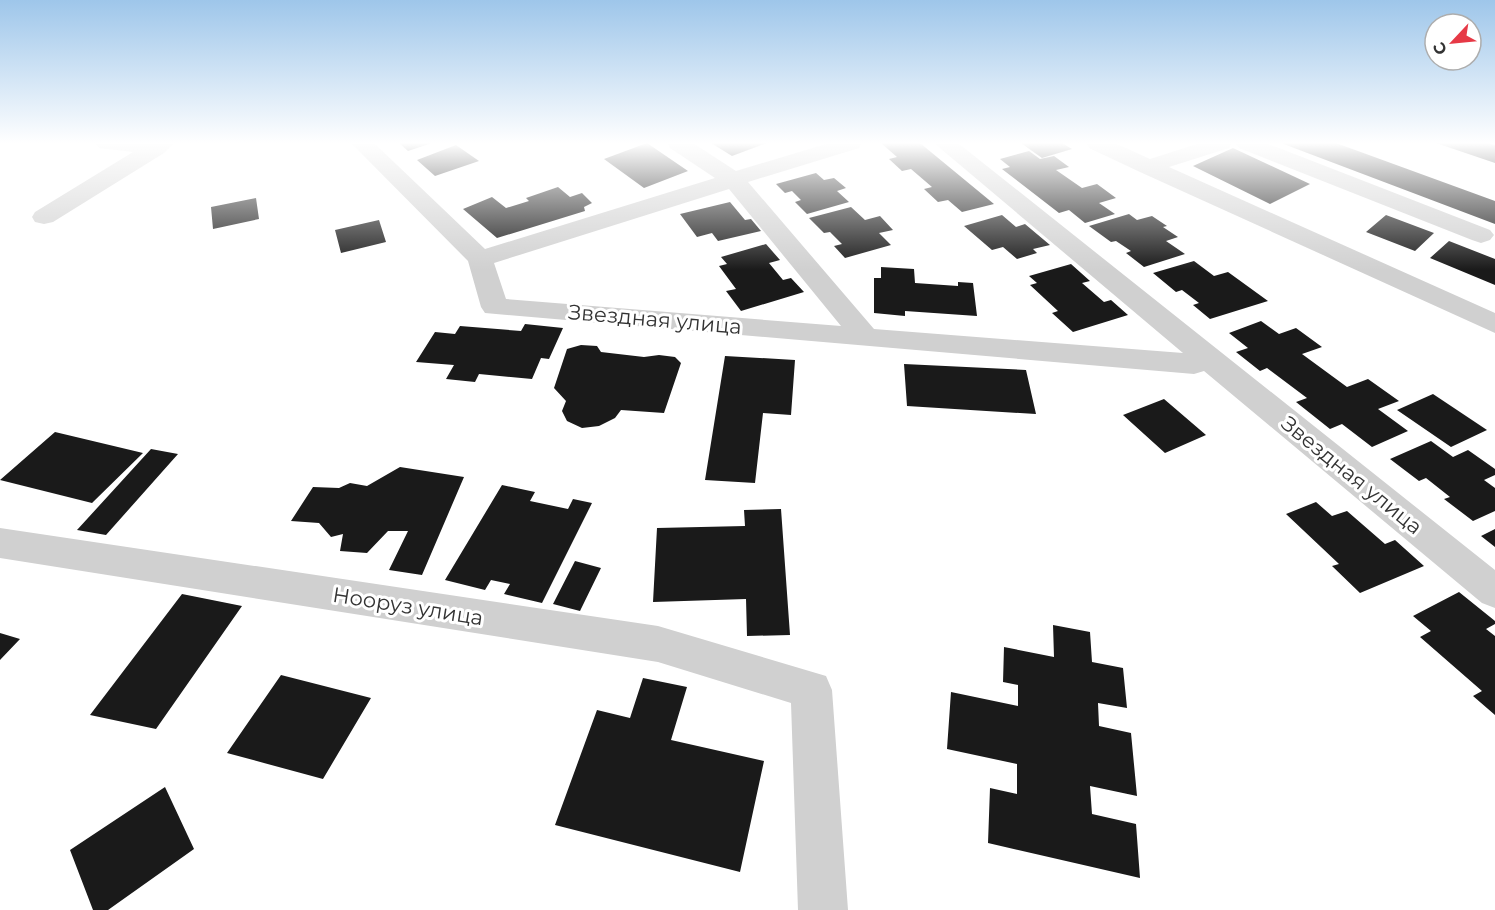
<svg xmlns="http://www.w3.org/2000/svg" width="1495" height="910" viewBox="0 0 1495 910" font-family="Montserrat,sans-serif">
	<rect width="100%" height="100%" fill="#fff"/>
	<!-- building -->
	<path fill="#1a1a1a" d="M 399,143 L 432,143 L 408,151 Z
		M 647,143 L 688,171 L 644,188 L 604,159 Z
		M 711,143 L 767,143 L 732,156 Z
		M 881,143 L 920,143 L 994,204 L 962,212 L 948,200 L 938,202 L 924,189 L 932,187 L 911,169 L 902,171 L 889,159 L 897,157 Z
		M 1021,143 L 1062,143 L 1072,149 L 1042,158 Z
		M 1281,143 L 1336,143 L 1495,201 L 1495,224 Z
		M 1436,143 L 1488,143 L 1495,145 L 1495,163 Z
		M 456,145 L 479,161 L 435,176 L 417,160 Z
		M 1233,148 L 1310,184 L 1270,204 L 1193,166 Z
		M 1029,151 L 1040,159 L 1054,156 L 1069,167 L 1056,170 L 1082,188 L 1097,184 L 1116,198 L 1099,203 L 1115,214 L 1085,223 L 1069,210 L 1059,213 L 1002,169 L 1010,167 L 1000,159 Z
		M 816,173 L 824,180 L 834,178 L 846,188 L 837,191 L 849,202 L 807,214 L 795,202 L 801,200 L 792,191 L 785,193 L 776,184 Z
		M 558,187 L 570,197 L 582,193 L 592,203 L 584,207 L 585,211 L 497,238 L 463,209 L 492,197 L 506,208 L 529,201 L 526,198 Z
		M 256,198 L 259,219 L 213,229 L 211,207 Z
		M 730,202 L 745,220 L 751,219 L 761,231 L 718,241 L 712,233 L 697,237 L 680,214 Z
		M 851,207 L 865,220 L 880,216 L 893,230 L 879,233 L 891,245 L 845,258 L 834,246 L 842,244 L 830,232 L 824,233 L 809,218 Z
		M 1129,214 L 1137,220 L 1152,216 L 1167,226 L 1163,227 L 1178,237 L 1166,241 L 1185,254 L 1144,267 L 1126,253 L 1131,251 L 1116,241 L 1111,242 L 1089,226 Z
		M 1002,215 L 1016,227 L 1025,224 L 1050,245 L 1033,249 L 1037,253 L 1017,259 L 1003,247 L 992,250 L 964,226 Z
		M 1386,215 L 1434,233 L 1415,251 L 1366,232 Z
		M 379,220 L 386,242 L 341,253 L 335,230 Z
		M 1449,241 L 1495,259 L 1495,285 L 1430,258 Z
		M 766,244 L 780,260 L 769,263 L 783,280 L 791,278 L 804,292 L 741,311 L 726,291 L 736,289 L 719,266 L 727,264 L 721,257 Z
		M 1194,261 L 1214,276 L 1228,272 L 1268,301 L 1210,319 L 1193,305 L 1199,303 L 1182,290 L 1176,292 L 1153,273 Z
		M 1071,264 L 1090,281 L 1082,283 L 1104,302 L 1111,300 L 1128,315 L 1073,332 L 1052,313 L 1058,311 L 1030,285 L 1037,283 L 1029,276 Z
		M 881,267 L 914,269 L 915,283 L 958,286 L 958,282 L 973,283 L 977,316 L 905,311 L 905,316 L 874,313 L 874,278 L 881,278 Z
		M 1261,321 L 1279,334 L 1296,328 L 1322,347 L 1302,354 L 1347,387 L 1368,379 L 1399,401 L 1378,409 L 1408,431 L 1372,447 L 1342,424 L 1330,429 L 1296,402 L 1307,398 L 1267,368 L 1260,371 L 1236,352 L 1248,348 L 1229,333 Z
		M 525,324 L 563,328 L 549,359 L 541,358 L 532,379 L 479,374 L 475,382 L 446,379 L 454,365 L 416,362 L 435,332 L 455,334 L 460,326 L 521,331 Z
		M 581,345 L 597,346 L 601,352 L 644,357 L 659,355 L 675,357 L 681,363 L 664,413 L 621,410 L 615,418 L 599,426 L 582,428 L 567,421 L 562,411 L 566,401 L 554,388 L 567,349 Z
		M 725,356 L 795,360 L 791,415 L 763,413 L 755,483 L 705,480 Z
		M 904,364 L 1026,370 L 1036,414 L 907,406 Z
		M 1433,394 L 1487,430 L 1451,447 L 1397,410 Z
		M 1164,399 L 1206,435 L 1165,453 L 1123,415 Z
		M 55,432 L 143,453 L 92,503 L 0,480 Z
		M 1431,441 L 1453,457 L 1468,450 L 1495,469 L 1495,475 L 1484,480 L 1495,488 L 1495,511 L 1473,521 L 1444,499 L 1450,497 L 1426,478 L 1419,481 L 1390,459 Z
		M 151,449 L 178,454 L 106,535 L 77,530 Z
		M 400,467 L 464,477 L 422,575 L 389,570 L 408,531 L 388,531 L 367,553 L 340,551 L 343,534 L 331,537 L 319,523 L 291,521 L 313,487 L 339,488 L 350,483 L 367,486 Z
		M 502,485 L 535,492 L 530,501 L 568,509 L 573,499 L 592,503 L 542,603 L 504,594 L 510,584 L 491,580 L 485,590 L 445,580 Z
		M 1316,502 L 1332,516 L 1347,511 L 1385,544 L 1395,540 L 1424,566 L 1360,593 L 1332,566 L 1339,564 L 1286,514 Z
		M 781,509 L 790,635 L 747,636 L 746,599 L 653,602 L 657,528 L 745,526 L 744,510 Z
		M 1495,529 L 1495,547 L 1481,536 Z
		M 575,561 L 601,568 L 580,611 L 553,604 Z
		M 1459,592 L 1495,621 L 1495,624 L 1486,629 L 1495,636 L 1495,715 L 1473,696 L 1482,691 L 1420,637 L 1431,631 L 1413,616 Z
		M 182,594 L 242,606 L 156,729 L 90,715 Z
		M 1053,625 L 1090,632 L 1092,662 L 1123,668 L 1127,708 L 1098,703 L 1099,726 L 1131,733 L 1137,796 L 1090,786 L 1092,814 L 1136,824 L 1140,878 L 988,843 L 990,788 L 1017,794 L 1017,764 L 947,749 L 951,692 L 1018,706 L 1018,685 L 1003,682 L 1004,647 L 1054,657 Z
		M 0,633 L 20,639 L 0,660 Z
		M 281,675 L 371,698 L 323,779 L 227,753 Z
		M 643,678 L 687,687 L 671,740 L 764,761 L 740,872 L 555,825 L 597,710 L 630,718 Z
		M 165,787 L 194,849 L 108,910 L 93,910 L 70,850 Z"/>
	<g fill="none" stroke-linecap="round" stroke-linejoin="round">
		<!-- minor -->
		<path fill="#d0d0d0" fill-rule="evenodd" d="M 96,143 L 174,143 L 164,153 L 53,222 L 44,224 L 35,222 L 32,217 L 35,212 L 133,152 L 99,148 Z
			M 351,143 L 374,143 L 485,249 L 715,178 L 670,148 L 667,143 L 693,143 L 736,171 L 829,143 L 862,143 L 859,148 L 748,182 L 874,329 L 1183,353 L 934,143 L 958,143 L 1495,570 L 1495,608 L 1482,603 L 1204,371 L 1194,374 L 485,313 L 481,307 L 468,261 ZM 729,189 L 841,326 L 506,299 L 494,263 Z
			M 1086,143 L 1115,143 L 1150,159 L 1200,143 L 1232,143 L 1229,148 L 1169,167 L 1495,313 L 1495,333 L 1140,172 L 1089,148 Z
			M 1236,143 L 1266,143 L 1490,230 L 1494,235 L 1490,240 L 1481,243 L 1472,240 L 1239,148 Z
			M 0,528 L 658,626 L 826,676 L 832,690 L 848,910 L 798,910 L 791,703 L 658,662 L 0,558 Z"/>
	</g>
	<!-- sky -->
	<linearGradient id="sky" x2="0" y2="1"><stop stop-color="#9ec6ea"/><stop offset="0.53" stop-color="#fff"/><stop offset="1" stop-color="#fff" stop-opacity="0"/></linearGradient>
	<rect width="1495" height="270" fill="url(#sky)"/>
	<g text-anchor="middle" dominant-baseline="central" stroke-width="6" stroke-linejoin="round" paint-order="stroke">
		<!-- street labels -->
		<g font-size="21" fill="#333" stroke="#fff">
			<text transform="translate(655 319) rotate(5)">Звездная улица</text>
			<text transform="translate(1352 475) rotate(39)">Звездная улица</text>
			<text transform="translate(408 606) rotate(9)">Нооруз улица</text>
		</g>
	</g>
	<!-- north arrow -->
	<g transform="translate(1453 42) rotate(244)"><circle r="28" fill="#ffffff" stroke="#adadad" stroke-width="1.5"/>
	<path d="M0-4.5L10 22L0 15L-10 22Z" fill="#e63946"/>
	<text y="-9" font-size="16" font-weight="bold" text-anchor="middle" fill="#333333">С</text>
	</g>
</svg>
